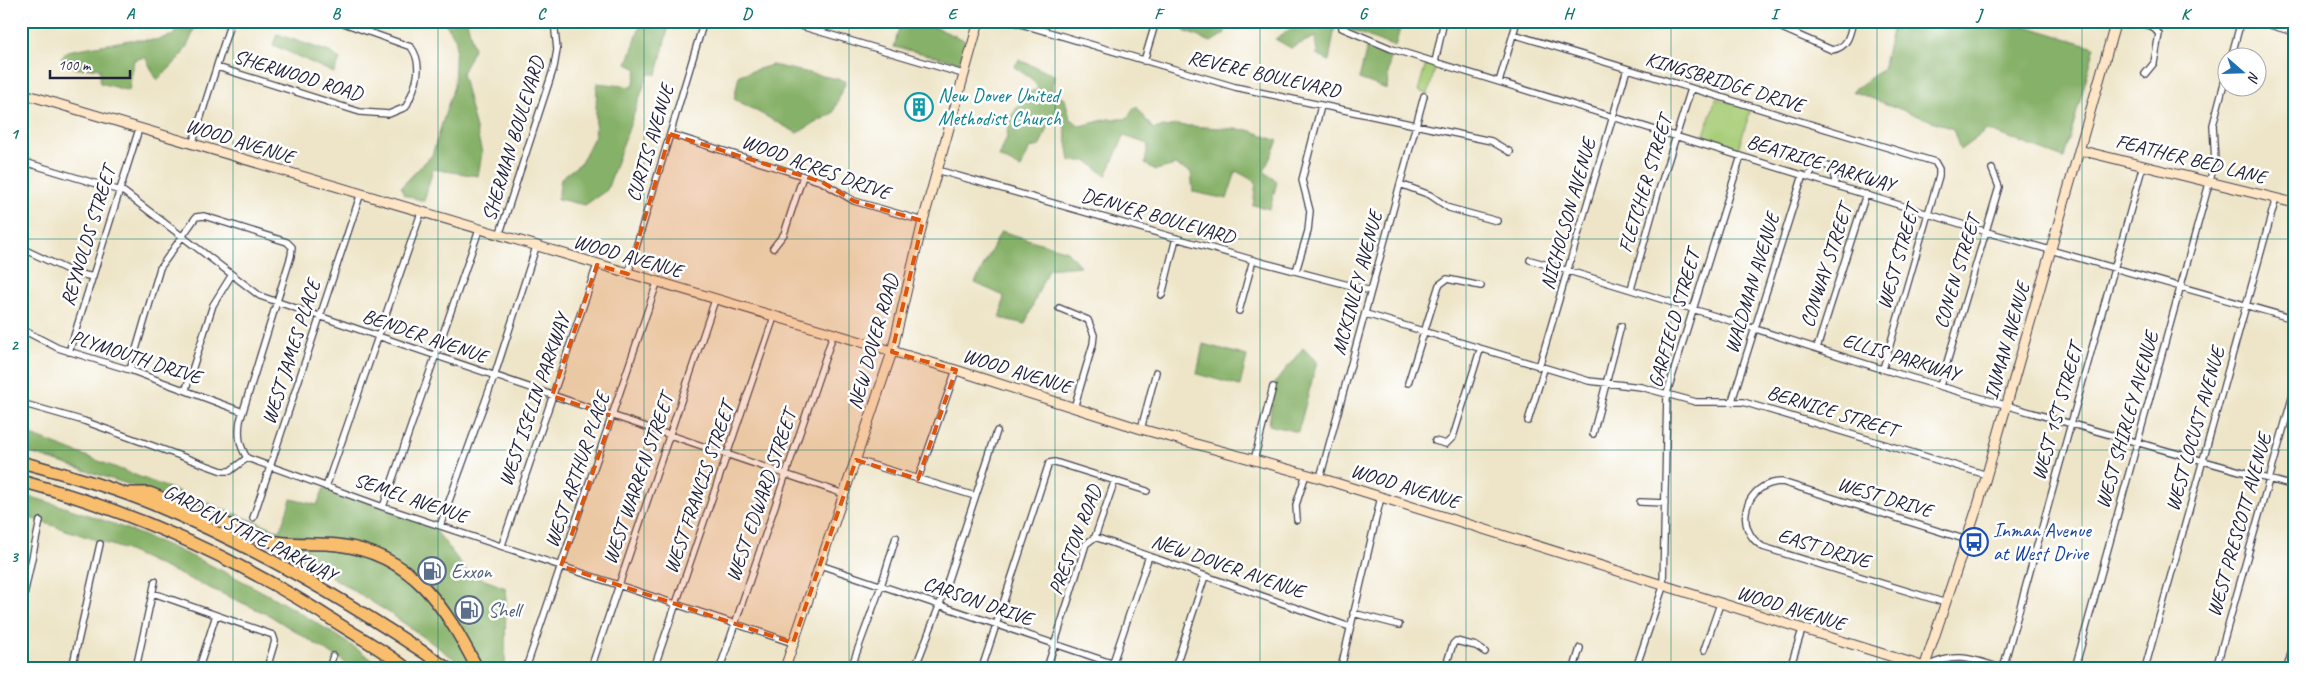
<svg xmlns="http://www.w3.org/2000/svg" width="2315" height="689" viewBox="0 0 2315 689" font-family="Caveat,sans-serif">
	<rect width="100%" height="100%" fill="#fff"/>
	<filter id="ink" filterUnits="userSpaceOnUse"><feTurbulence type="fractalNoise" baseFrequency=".02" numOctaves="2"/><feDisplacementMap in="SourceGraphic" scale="10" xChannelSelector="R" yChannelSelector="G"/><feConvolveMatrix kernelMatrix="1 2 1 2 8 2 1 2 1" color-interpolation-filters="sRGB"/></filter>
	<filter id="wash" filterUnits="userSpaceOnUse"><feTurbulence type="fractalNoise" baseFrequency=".0096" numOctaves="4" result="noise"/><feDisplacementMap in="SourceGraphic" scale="20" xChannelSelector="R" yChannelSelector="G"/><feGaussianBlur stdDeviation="1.12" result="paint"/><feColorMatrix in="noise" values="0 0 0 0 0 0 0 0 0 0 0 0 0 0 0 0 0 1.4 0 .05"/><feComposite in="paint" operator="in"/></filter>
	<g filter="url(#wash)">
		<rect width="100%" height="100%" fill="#eee5c8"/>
		<!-- green -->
		<path fill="#a9ce78" stroke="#66785a" d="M 1426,63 L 1436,65 L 1428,94 L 1418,91 Z
			M 1716,98 L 1751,109 L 1738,149 L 1703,138 Z"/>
		<!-- forest -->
		<path fill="#86b168" stroke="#546a52" d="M 179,21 L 197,21 C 188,50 180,60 157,80 L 145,57 L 134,60 L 129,91 L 100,83 L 100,68 L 77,69 L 61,59 L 67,51 L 130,40 L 155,40 L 174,35 Z
			M 444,21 L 467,21 L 474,49 L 462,73 L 482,153 L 478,176 L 433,169 L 424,201 L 404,195 L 401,187 L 432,155 L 454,86 L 456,40 Z
			M 642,21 L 670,21 L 657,74 L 648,74 L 607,190 L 585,205 L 558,199 L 561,178 L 581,163 L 595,135 L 597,83 L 633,87 L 637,69 L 627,64 Z
			M 901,21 L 920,21 L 967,41 L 964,63 L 894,47 Z
			M 1187,21 L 1230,21 L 1224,34 L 1211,42 L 1184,31 Z
			M 1303,21 L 1402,21 L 1395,47 L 1341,26 L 1335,27 L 1329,61 L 1317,55 L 1315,37 L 1291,48 L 1275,39 Z
			M 1894,21 L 2009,21 L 2095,47 L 2064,158 L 1987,130 L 1960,150 L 1953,129 L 1852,91 L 1883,69 Z
			M 277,34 L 332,53 L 340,60 L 334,73 L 273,45 Z
			M 1367,47 L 1390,54 L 1387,89 L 1359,79 Z
			M 1019,60 L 1054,75 L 1052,93 L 1065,99 L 1070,118 L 1080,126 L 1108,119 L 1126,119 L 1136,106 L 1153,129 L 1176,125 L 1249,130 L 1278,141 L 1264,171 L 1277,182 L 1270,209 L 1253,205 L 1256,182 L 1236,171 L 1227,199 L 1193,192 L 1191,172 L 1175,165 L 1156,170 L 1145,164 L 1148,144 L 1124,136 L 1106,176 L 1088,161 L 1070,161 L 1063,118 L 1050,120 L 1040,146 L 1030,148 L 1021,168 L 999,157 L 1007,137 L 1008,122 L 1026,93 L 1039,89 L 1032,79 L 1014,67 Z
			M 772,65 L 846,81 L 833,113 L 797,133 L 734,99 L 739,75 Z
			M 1001,231 L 1067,251 L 1080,266 L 1048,269 L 1025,324 L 1000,318 L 1004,296 L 975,283 Z
			M 1203,344 L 1247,356 L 1240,386 L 1197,374 Z
			M 1303,348 L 1317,362 L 1298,432 L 1269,425 L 1274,384 Z
			M 21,431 L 280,531 L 291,499 L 317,505 L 324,488 L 430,523 L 469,574 L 506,588 L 505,668 L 467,668 L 391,614 L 257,530 L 215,512 L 21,450 Z
			M 21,494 C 150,530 275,589 384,668 L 354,668 L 269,615 L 126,550 L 21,515 Z"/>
	</g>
	<g filter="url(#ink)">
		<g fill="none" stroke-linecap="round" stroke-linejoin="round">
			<defs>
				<path id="street" d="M 784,21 L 963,74
					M 1011,21 L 1235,87 L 1491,141 L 1510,152
					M 1766,21 L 1832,50 C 1848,48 1850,34 1853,21
					M 2131,21 L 2152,26 L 2159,34 L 2154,63 L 2145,74
					M 2256,21 L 2294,32
					M 1342,28 L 1392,49 L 1987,232 L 2294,319
					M 1513,34 L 1935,162 L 1939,169 L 1939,176 L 1883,369
					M 2231,58 L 2241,21
					M 1144,61 L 1156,21
					M 1435,62 L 1444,21
					M 217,67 L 360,112 L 389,114 L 406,107 C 415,88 425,66 411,47 L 338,21
					M 1499,82 L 1517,21
					M 670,134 L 822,182 L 854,201 L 923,221
					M 192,145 L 231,21
					M 21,161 L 124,192 L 260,296 L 844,494
					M 937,170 L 1253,260 L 1371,291
					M 1808,177 L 1815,167 L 1825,165 L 1832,168 L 1836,185
					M 1400,184 L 1430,195 L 1449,208 L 1497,221
					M 499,236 L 554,67 L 557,50 L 554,21
					M 21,248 L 72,272 L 93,277
					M 773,248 L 784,234 L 803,176
					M 1530,260 C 1649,293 1765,333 1882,369 C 2019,410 2156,448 2294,486
					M 1296,271 L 1308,231 L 1310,211 L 1302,180 L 1321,106
					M 628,274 L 704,21
					M 1631,289 L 1659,190 L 1691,89
					M 1162,295 L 1176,238
					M 1059,308 L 1088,320 L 1094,335 L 1093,344 L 1074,408
					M 1239,311 L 1253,260
					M 1366,314 L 1589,381 L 1641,387 L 1696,402 L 1743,402 L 1987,475
					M 21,329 L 58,348 L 130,370 L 243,412
					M 1817,348 L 1866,194
					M 69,352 L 139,129
					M 1539,367 L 1627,69
					M 130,370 L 160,268 L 196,217 L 204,216 L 287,242 L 292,247 L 291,256 L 240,421 C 238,435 239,445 247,458
					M 1408,383 L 1439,285 L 1447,279 L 1481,286
					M 1940,386 L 1999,187 L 1992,169
					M 186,389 L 213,305 L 231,276
					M 1732,401 L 1803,175
					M 21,403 L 84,421 L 222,471 L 230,471 L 247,458
					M 1528,421 L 1544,369
					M 1141,429 L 1156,372
					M 1593,434 L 1621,326
					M 1435,441 L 1446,444 L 1453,437 L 1480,350
					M 247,458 L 383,507 L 793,643
					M 856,460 L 975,496
					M 1254,460 L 1273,387
					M 1320,478 L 1424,96
					M 918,479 L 956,370
					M 326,487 L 421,213
					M 1640,502 L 1665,503
					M 383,507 L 479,230
					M 253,518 L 360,196
					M 1297,520 L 1296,505 L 1306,474
					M 440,526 L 494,377 L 536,247
					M 1095,537 L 1350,627
					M 502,545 L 597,265
					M 820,565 L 1126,668
					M 153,593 L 273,635 L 275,641 L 267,668
					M 1946,603 L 1763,547 C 1732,528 1745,482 1782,482 L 1967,540
					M 21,609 L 40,521
					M 1353,613 L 1399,625
					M 1704,650 L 1720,604
					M 1925,667 C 1955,652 1970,658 2000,668
					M 72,668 L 100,544
					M 136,668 L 155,581
					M 199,668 L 216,615
					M 329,668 L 333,656
					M 526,668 L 657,283
					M 591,668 L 715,300
					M 654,668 L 774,317
					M 720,668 L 833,335
					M 851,668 L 881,586 L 896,537
					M 915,668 L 940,604 L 997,431
					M 982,668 L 1049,463 L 1055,462 L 1147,491
					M 1047,668 L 1086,544 L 1095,537 L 1115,480
					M 1111,668 L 1149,556
					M 1175,668 L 1205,576
					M 1341,668 L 1381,497
					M 1445,668 L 1453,644 L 1456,641 L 1476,646 L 1485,652
					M 1574,668 L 1580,648
					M 1636,668 L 1663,587 L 1667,393 L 1741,156
					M 1790,668 L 1802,630
					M 2003,668 L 2143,165
					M 2075,668 L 2215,162 L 2213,125 L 2228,68
					M 2145,668 L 2276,198
					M 2216,668 L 2294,391
					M 2287,668 L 2294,643"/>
				<path id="secondary" d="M 21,93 L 956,370 L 1141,429 L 1320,478 L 1925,667
					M 2079,150 L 2294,203
					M 785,668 L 892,352 L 923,221 L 979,21
					M 1924,668 L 1979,502 L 2116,21"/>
				<path id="highway" d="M 21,462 C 66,474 112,487 155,505 C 258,548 355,605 447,668
					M 21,481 C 136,512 243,561 342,626 C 364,640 386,652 406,668
					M 131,493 L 149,493 C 175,503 201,514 227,524 C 239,529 253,536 266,540 C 289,546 314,542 338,545 C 413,554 445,607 477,668"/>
			</defs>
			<!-- street casing -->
			<use href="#street" stroke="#413f50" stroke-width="8"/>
			<!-- secondary casing -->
			<use href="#secondary" stroke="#413f50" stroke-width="11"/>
			<!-- highway casing -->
			<use href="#highway" stroke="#413f50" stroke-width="14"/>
			<!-- street -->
			<use href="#street" stroke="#fff" stroke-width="5.5"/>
			<!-- secondary -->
			<use href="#secondary" stroke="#fde5c5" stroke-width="9"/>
			<!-- highway -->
			<use href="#highway" stroke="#f9be6d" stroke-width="11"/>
		</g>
	</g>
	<!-- marked area -->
	<path fill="#de560e" fill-opacity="0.2" stroke="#de560e" stroke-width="4" stroke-dasharray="10 6" stroke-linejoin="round" d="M 670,134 L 822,182 L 854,201 L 923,221 L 892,352 L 956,370 L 918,479 L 856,460 L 793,643 L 561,566 L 612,416 L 552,396 L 597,265 L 628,274 Z"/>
	<!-- grid -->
	<path fill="none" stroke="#0f766e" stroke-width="1" stroke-opacity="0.55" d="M 233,21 L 233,668M 438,21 L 438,668M 644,21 L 644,668M 849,21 L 849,668M 1055,21 L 1055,668M 1260,21 L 1260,668M 1466,21 L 1466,668M 1671,21 L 1671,668M 1877,21 L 1877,668M 2082,21 L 2082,668M 21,239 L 2294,239M 21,450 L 2294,450"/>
	<!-- icons -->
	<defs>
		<symbol id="building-ring" viewBox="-11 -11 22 22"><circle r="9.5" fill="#fff" stroke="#0f9aa8" stroke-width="1.5"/><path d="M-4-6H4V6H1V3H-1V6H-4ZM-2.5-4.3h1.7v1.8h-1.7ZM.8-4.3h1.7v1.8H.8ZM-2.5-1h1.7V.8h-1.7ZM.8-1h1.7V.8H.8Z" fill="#0f9aa8"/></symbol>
		<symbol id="bus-ring" viewBox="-11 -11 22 22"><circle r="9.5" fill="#fff" stroke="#1a4fb4" stroke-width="1.5"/><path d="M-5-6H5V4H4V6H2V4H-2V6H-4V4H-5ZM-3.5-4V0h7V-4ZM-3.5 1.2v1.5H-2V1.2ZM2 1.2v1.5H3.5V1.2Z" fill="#1a4fb4"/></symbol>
		<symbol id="fuel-ring" viewBox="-11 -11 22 22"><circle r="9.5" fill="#fff" stroke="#5c6f8a" stroke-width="1.5"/><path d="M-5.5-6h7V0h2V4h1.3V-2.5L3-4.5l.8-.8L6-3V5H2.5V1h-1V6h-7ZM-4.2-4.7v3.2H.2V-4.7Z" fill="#5c6f8a"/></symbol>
	</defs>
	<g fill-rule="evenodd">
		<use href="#building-ring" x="903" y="91" width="32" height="32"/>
		<use href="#bus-ring" x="1958" y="526" width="32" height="32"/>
		<use href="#fuel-ring" x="416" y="555" width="32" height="32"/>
		<use href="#fuel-ring" x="453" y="594" width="32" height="32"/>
	</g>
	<g text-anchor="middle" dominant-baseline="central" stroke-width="5" stroke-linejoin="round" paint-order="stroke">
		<!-- street labels -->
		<g font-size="20" fill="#22223b" stroke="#fff">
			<text transform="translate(1264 74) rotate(13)">REVERE BOULEVARD</text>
			<text transform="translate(298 75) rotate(17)">SHERWOOD ROAD</text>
			<text transform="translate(1725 82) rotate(17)">KINGSBRIDGE DRIVE</text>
			<text transform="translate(513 139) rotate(-73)">SHERMAN BOULEVARD</text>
			<text transform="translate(240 141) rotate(17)">WOOD AVENUE</text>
			<text transform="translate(650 143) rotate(-73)">CURTIS AVENUE</text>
			<text transform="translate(2191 159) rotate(14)">FEATHER BED LANE</text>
			<text transform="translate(1821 163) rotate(17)">BEATRICE PARKWAY</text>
			<text transform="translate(816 167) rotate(20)">WOOD ACRES DRIVE</text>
			<text transform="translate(1645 184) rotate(-73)">FLETCHER STREET</text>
			<text transform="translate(1568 214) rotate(-74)">NICHOLSON AVENUE</text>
			<text transform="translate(1158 216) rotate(16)">DENVER BOULEVARD</text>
			<text transform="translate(88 236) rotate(-73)">REYNOLDS STREET</text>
			<text transform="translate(628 256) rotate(16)">WOOD AVENUE</text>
			<text transform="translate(1898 257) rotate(-74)">WEST STREET</text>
			<text transform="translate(1826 266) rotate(-72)">CONWAY STREET</text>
			<text transform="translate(1957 272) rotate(-73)">CONEN STREET</text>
			<text transform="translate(1357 283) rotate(-75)">MCKINLEY AVENUE</text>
			<text transform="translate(1752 283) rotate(-73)">WALDMAN AVENUE</text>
			<text transform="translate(1674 319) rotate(-74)">GARFIELD STREET</text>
			<text transform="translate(425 336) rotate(19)">BENDER AVENUE</text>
			<text transform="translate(2007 341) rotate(-74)">INMAN AVENUE</text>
			<text transform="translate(873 342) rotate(-74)">NEW DOVER ROAD</text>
			<text transform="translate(291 352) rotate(-72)">WEST JAMES PLACE</text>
			<text transform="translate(136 357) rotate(18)">PLYMOUTH DRIVE</text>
			<text transform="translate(1901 357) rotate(17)">ELLIS PARKWAY</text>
			<text transform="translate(1017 371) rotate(17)">WOOD AVENUE</text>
			<text transform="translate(534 400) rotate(-71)">WEST ISELIN PARKWAY</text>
			<text transform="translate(1832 411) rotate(17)">BERNICE STREET</text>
			<text transform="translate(2057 412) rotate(-74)">WEST 1ST STREET</text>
			<text transform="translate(2127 420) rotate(-74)">WEST SHIRLEY AVENUE</text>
			<text transform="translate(2195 429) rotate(-74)">WEST LOCUST AVENUE</text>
			<text transform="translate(577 470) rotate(-71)">WEST ARTHUR PLACE</text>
			<text transform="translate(638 479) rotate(-71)">WEST WARREN STREET</text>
			<text transform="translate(1405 486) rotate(17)">WOOD AVENUE</text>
			<text transform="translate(699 488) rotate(-71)">WEST FRANCIS STREET</text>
			<text transform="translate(761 496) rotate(-71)">WEST EDWARD STREET</text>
			<text transform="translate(1885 497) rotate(17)">WEST DRIVE</text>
			<text transform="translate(411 498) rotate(19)">SEMEL AVENUE</text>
			<text transform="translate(2239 525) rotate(-74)">WEST PRESCOTT AVENUE</text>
			<text transform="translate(250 533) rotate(27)">GARDEN STATE PARKWAY</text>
			<text transform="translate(1075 540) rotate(-69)">PRESTON ROAD</text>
			<text transform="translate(1824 548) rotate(17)">EAST DRIVE</text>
			<text transform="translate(1228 566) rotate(19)">NEW DOVER AVENUE</text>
			<text transform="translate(978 601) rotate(19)">CARSON DRIVE</text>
			<text transform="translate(1791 608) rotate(17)">WOOD AVENUE</text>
		</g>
		<!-- culture labels -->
		<g font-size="20" fill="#0d838f" stroke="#fff" text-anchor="start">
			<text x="938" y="95">New Dover United<tspan x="938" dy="23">Methodist Church</tspan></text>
		</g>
		<!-- transit labels -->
		<g font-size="20" fill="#164399" stroke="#fff" text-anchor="start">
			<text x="1993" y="530">Inman Avenue<tspan x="1993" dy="23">at West Drive</tspan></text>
		</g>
		<!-- service labels -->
		<g font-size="20" fill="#4e5e75" stroke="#fff" text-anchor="start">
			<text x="451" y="571">Exxon</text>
			<text x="488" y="610">Shell</text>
		</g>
	</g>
	<!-- margin -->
	<rect width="2315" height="689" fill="none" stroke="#fff" stroke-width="55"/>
	<!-- north arrow -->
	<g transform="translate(2242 72) rotate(110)"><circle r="24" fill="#ffffff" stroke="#a7a7b1"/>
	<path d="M0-4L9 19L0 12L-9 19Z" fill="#1f6fb2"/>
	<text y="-8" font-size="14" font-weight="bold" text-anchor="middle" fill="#22223b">N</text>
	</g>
	<!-- scale -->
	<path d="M50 70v8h80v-8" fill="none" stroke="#22223b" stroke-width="2.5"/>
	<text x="58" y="70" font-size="15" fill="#22223b" stroke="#ffffff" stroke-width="4" paint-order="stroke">100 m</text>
	<rect x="28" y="28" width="2260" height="634" fill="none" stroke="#0f766e" stroke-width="2"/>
	<g font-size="16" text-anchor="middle" font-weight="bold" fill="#0f766e">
		<text x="130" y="19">A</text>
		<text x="336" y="19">B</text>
		<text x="541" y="19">C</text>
		<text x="747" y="19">D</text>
		<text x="952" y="19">E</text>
		<text x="1158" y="19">F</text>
		<text x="1363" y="19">G</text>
		<text x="1568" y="19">H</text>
		<text x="1774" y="19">I</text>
		<text x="1979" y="19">J</text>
		<text x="2185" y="19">K</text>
		<text x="14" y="139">1</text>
		<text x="14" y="350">2</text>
		<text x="14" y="562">3</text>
	</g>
</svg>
